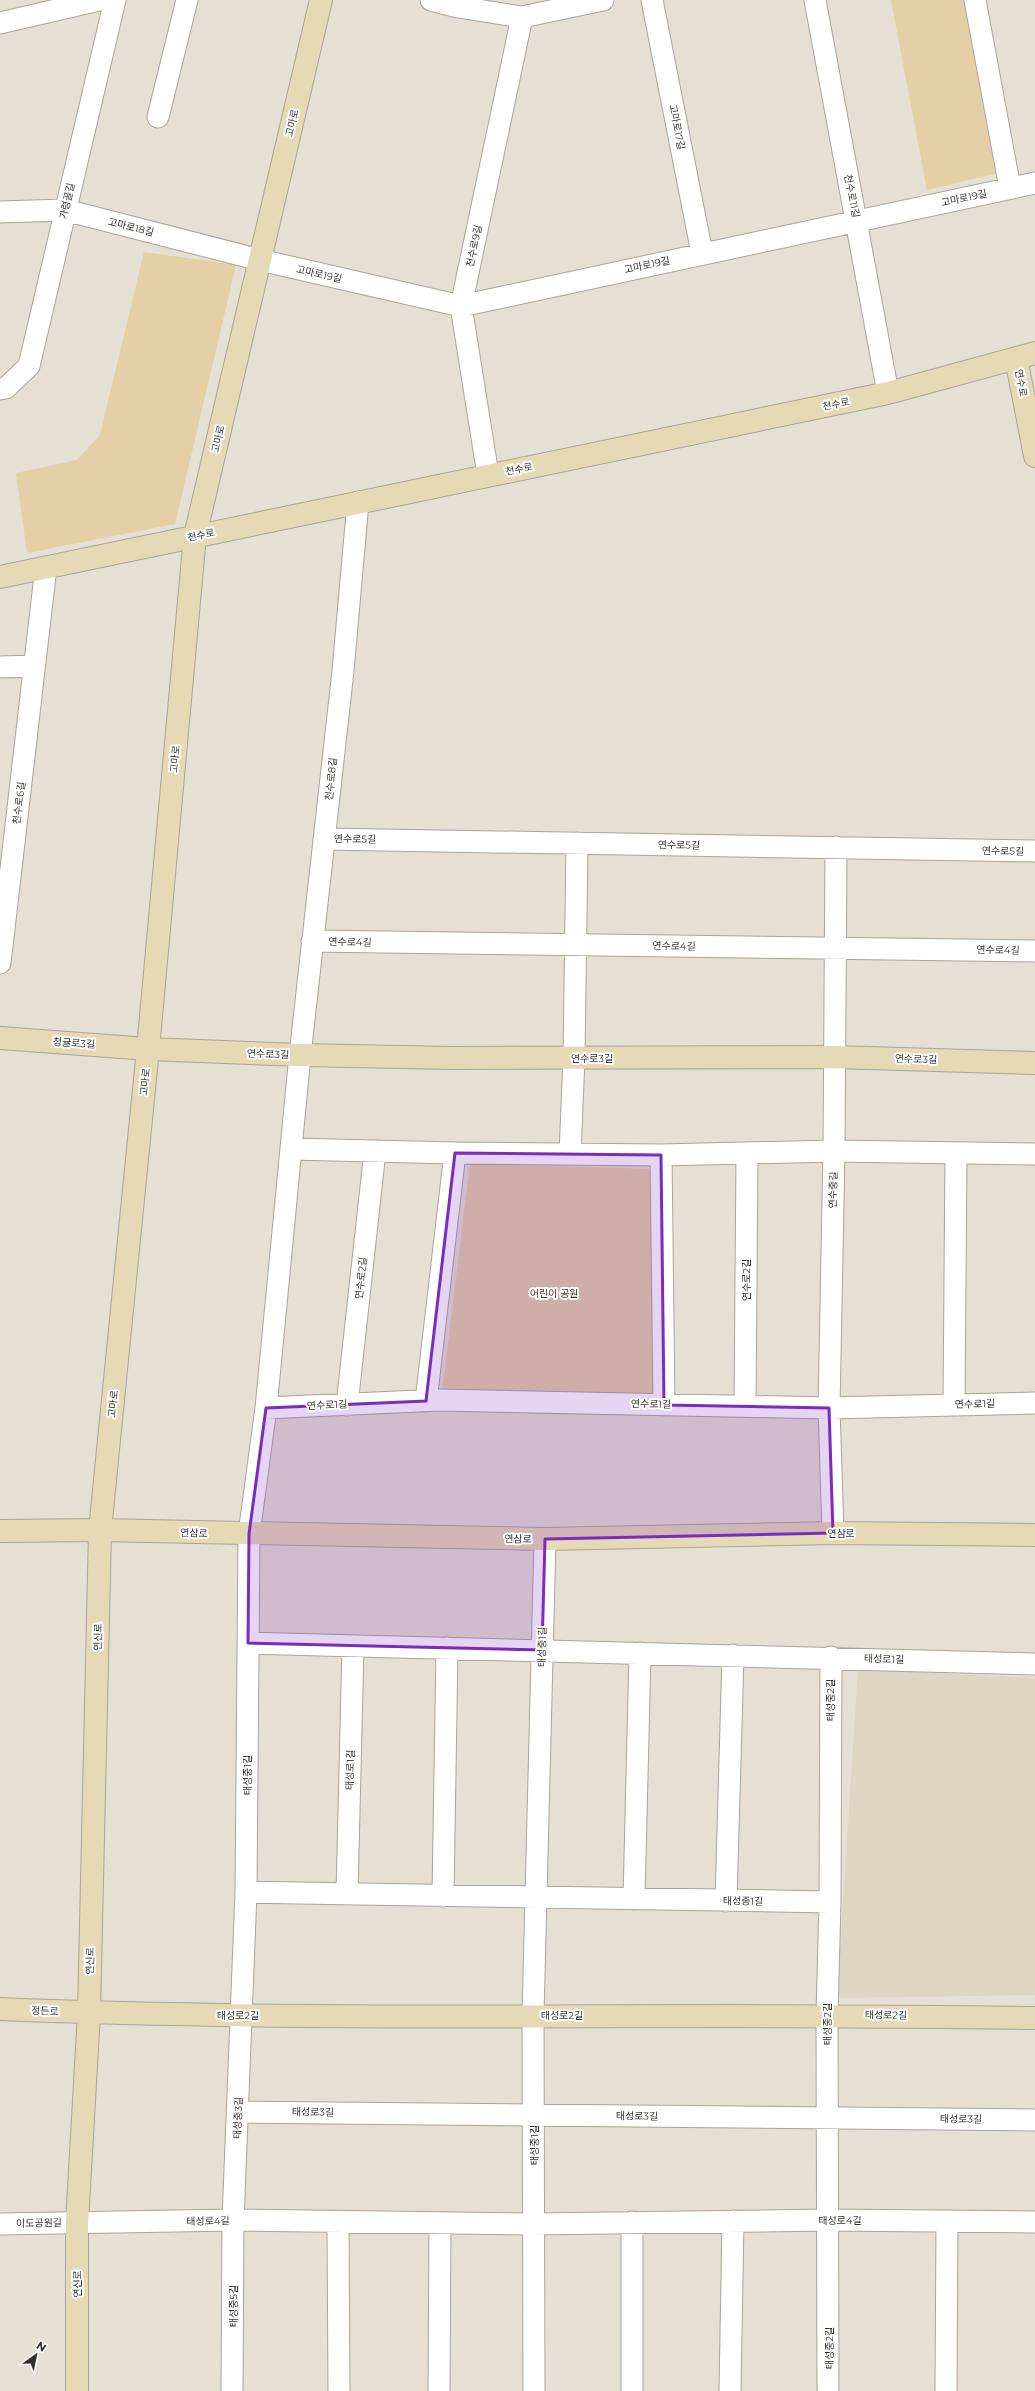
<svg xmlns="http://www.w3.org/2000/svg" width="1035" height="2391" viewBox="0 0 1035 2391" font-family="Montserrat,'Noto Sans KR',sans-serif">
	<rect width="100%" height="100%" fill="#e5dfd4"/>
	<!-- built -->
	<path fill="#ded5c3" d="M 858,1669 L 1035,1678 L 1035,1995 L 837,1998 Z"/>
	<!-- green -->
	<path fill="#e4cfa6" d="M 891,0 L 966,0 L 998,173 L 927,190 Z
		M 144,252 L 236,265 L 175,524 L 27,553 L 16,473 L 77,460 L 100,435 Z
		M 470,1163 L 652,1169 L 655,1395 L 442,1392 Z"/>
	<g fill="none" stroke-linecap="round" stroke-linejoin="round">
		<defs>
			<path id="street" d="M 431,0 L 458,7 L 522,17 L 603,0
				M 652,0 L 702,253
				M 815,0 L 888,393
				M 975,0 L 1010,188
				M 0,23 L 99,0
				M 158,117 L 187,0
				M 0,212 L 65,210 L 260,260 L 461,306 L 1035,183
				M 0,389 L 6,388 L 29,366 L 115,0
				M 488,475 L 461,306 L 522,17
				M 0,667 L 34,666
				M 324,839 L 1035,851
				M 312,941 L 1035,951
				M 0,963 L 46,567
				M 291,1149 L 455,1153 L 661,1155 L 664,1405
				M 570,1154 L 574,1058 L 577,843
				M 661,1155 L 834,1151 L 1035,1154
				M 426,1401 L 455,1153
				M 347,1405 L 375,1151
				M 954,1405 L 956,1153
				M 745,1406 L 747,1153
				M 266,1408 L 440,1400 L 829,1408 L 1035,1403
				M 833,1533 L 829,1408 L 834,1151 L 836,847
				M 248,1643 L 1035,1664
				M 246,1892 L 830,1902
				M 347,1894 L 353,1646
				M 443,1896 L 447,1648
				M 634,1899 L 640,1653
				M 726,1901 L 733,1655
				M 238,2112 L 1035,2120
				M 338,2222 L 339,2391
				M 632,2222 L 632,2391
				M 0,2224 L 233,2220 L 534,2224 L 829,2220 L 1035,2222
				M 232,2391 L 233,2220 L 246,1892 L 249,1534 L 266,1408 L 300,1055 L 343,671 L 358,502
				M 439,2391 L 440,2223
				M 534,2391 L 533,2015 L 545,1539
				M 730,2391 L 733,2221
				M 828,2391 L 827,2014 L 830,1902 L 831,1657
				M 946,2391 L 947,2221"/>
			<path id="secondary" d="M 1016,358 L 1035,456
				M 0,577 L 888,393 L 1035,353
				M 0,1038 L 148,1049 L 300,1055 L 453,1058 L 835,1057 L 1035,1063
				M 0,1531 L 100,1530 L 545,1539 L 833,1533 L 1035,1535
				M 0,2009 C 345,2023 690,2012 1035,2018
				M 77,2391 L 77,2223 L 89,2013 L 100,1530 L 148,1049 L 195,536 L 321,0"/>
		</defs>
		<!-- street casing -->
		<use href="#street" stroke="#aaa499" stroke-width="23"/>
		<!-- secondary casing -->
		<use href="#secondary" stroke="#aaa499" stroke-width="24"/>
		<!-- street -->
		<use href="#street" stroke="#fff" stroke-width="21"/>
		<!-- secondary -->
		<use href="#secondary" stroke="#e6d9b6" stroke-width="22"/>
	</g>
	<!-- marked area -->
	<path fill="#7b2cbf" fill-opacity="0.2" stroke="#7b2cbf" stroke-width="3" stroke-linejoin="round" d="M 455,1153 L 661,1155 L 664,1405 L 829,1408 L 833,1533 L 545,1539 L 542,1650 L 248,1643 L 249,1534 L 266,1408 L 426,1401 Z"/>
	<g text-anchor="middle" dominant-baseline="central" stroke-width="4" stroke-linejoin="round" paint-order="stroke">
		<!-- street labels -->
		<g font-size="10" fill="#34312d" stroke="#fff">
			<text transform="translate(292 123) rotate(-77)">고마로</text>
			<text transform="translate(677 127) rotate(79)">고마로17길</text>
			<text transform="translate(852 196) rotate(79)">천수로11길</text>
			<text transform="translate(964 198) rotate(-12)">고마로19길</text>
			<text transform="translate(67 201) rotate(-77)">가령골길</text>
			<text transform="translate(131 227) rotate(14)">고마로18길</text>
			<text transform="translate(474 246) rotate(-78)">천수로9길</text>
			<text transform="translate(647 265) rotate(-12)">고마로19길</text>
			<text transform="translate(319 274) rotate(13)">고마로19길</text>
			<text transform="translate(1021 383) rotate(79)">연수로</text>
			<text transform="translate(836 404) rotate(-12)">천수로</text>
			<text transform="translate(218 439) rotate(-77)">고마로</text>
			<text transform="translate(519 469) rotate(-12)">천수로</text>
			<text transform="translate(201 535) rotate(-12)">천수로</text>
			<text transform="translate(175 759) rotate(-85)">고마로</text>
			<text transform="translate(331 779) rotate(-84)">천수로8길</text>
			<text transform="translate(19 803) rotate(-83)">천수로6길</text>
			<text transform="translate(355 839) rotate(1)">연수로5길</text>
			<text transform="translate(679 845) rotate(1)">연수로5길</text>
			<text transform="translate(1003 851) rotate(1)">연수로5길</text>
			<text transform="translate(350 942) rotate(1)">연수로4길</text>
			<text transform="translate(674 946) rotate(1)">연수로4길</text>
			<text transform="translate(998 950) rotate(1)">연수로4길</text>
			<text transform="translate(74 1043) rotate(4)">청귤로3길</text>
			<text transform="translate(268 1054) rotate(2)">연수로3길</text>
			<text x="592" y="1058">연수로3길</text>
			<text transform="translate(916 1059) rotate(2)">연수로3길</text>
			<text transform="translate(145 1082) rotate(-84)">고마로</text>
			<text transform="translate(833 1190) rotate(-89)">연수중길</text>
			<text transform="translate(361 1278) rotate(-84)">연수로2길</text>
			<text transform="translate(746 1280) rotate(-90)">연수로2길</text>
			<text transform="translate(113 1404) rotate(-84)">고마로</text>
			<text transform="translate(651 1404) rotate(1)">연수로1길</text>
			<text transform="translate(975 1404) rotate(-1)">연수로1길</text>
			<text transform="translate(327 1405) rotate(-3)">연수로1길</text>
			<text transform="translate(194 1533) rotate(2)">연삼로</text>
			<text x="841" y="1533">연삼로</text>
			<text transform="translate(518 1539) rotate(1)">연삼로</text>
			<text transform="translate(98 1637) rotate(-89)">연신로</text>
			<text transform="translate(542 1647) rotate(-89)">태성중1길</text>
			<text transform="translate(884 1659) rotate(2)">태성로1길</text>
			<text transform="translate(830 1700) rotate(-90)">태성중2길</text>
			<text transform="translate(350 1770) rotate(-88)">태성로1길</text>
			<text transform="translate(247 1775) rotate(-90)">태성중1길</text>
			<text transform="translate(743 1901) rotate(1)">태성중1길</text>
			<text transform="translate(90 1961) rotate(-89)">연신로</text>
			<text transform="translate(45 2011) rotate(2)">정든로</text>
			<text x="238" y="2015">태성로2길</text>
			<text x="562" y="2015">태성로2길</text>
			<text transform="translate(886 2015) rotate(1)">태성로2길</text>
			<text transform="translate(827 2024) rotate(-90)">태성중2길</text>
			<text transform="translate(313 2112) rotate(1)">태성로3길</text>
			<text transform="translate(637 2116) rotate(1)">태성로3길</text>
			<text transform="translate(238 2118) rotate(-87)">태성중3길</text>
			<text transform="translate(961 2119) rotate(1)">태성로3길</text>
			<text transform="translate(534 2145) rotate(-90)">태성중1길</text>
			<text x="840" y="2220">태성로4길</text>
			<text transform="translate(208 2221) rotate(-1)">태성로4길</text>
			<text transform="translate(39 2223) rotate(-1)">이도공원길</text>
			<text transform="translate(77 2284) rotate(-90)">연신로</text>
			<text transform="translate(233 2306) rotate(-90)">태성중5길</text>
			<text transform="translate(829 2348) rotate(-90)">태성중2길</text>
		</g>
		<!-- park labels -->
		<g font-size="10" fill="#46350f" stroke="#fff">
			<text x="554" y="1293">어린이 공원</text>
		</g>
	</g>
	<!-- north arrow -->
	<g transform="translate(36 2355) rotate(33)" stroke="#ffffff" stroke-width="3" paint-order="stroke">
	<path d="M0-3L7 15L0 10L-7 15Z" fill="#34312d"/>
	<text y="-6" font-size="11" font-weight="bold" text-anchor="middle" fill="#34312d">N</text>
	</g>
</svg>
